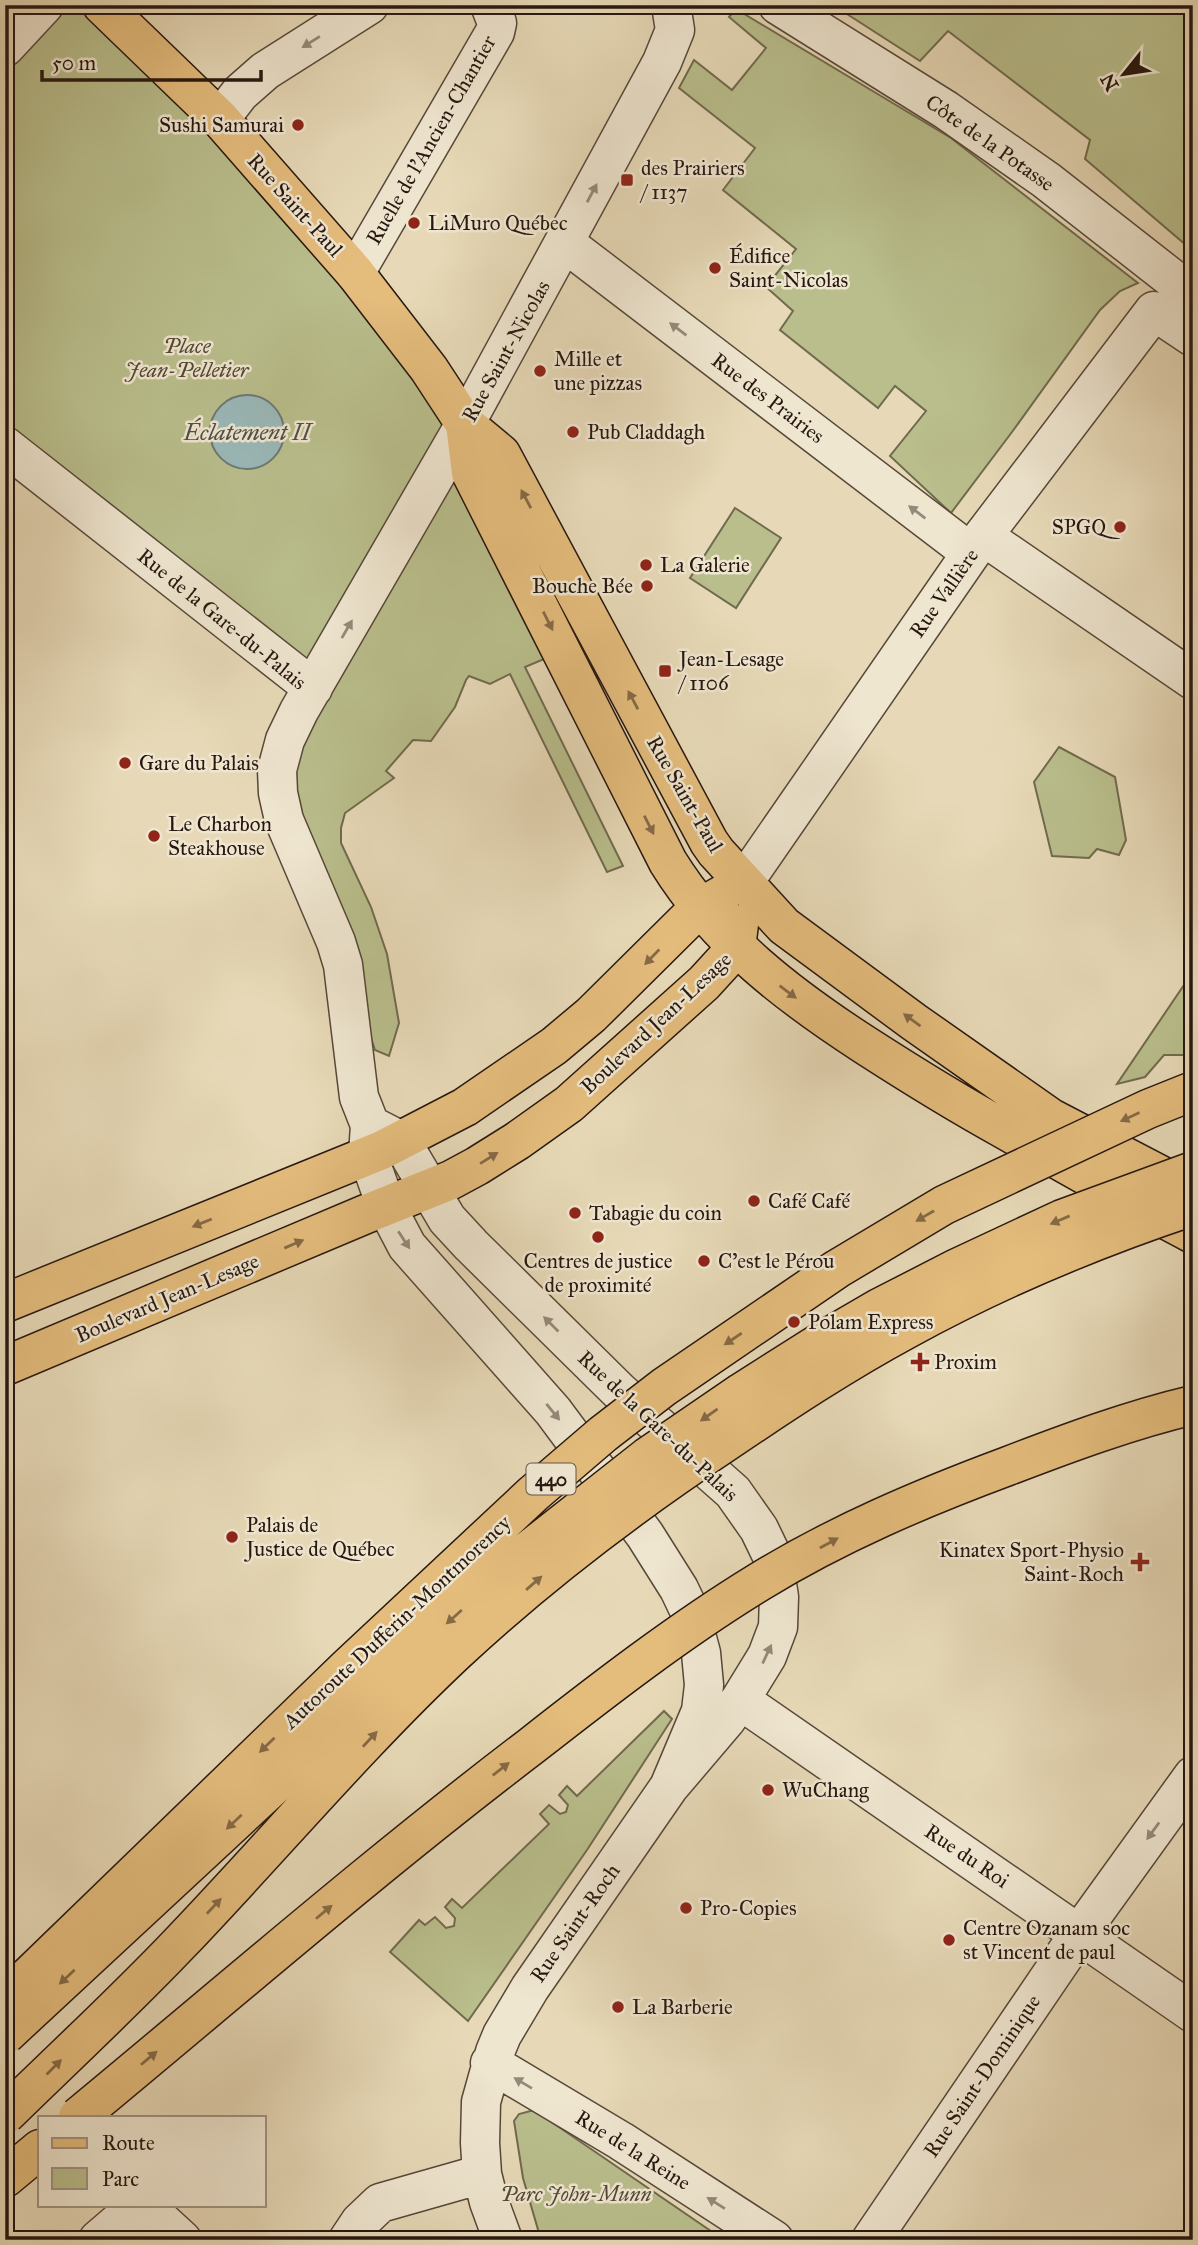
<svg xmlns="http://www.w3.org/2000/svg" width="1198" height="2245" viewBox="0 0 1198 2245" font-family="'IM FELL Great Primer',serif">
	<rect width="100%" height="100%" fill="#e7d9b7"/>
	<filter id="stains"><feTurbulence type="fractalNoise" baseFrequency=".00286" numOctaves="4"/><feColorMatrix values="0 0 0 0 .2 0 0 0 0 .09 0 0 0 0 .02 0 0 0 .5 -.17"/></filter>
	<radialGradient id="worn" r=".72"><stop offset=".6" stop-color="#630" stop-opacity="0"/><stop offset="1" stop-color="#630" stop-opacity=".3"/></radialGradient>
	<!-- green -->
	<path fill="#b9be8c" stroke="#706a4e" stroke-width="2" d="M 44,5 L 103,5 L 429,369 L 563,651 L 525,667 L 623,866 L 607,872 L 510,674 L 490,684 L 469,676 L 466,680 L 455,707 L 431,741 L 413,740 L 386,771 L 394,778 L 345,813 L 341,828 L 341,843 L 371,907 L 387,954 L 399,1023 L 389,1056 L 375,1050 L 360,1005 L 284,820 L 312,688 L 5,446 L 5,47 Z
		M 837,5 L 1193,5 L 1193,251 L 1085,159 L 1090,140 L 948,31 L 920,61 L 836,7 Z
		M 736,9 L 951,138 L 1138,283 L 1120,291 L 1100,310 L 1012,432 L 951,513 L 890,456 L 926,411 L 895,386 L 878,408 L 780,330 L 793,311 L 766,287 L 796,249 L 723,190 L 755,148 L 679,88 L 694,60 L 732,90 L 766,48 L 729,17 Z
		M 735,508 L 781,538 L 736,608 L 690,578 Z
		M 1059,747 L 1115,777 L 1126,840 L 1119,855 L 1097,849 L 1089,858 L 1052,856 L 1034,782 Z
		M 1188,979 L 1193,984 L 1193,1051 L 1184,1055 L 1164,1055 L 1145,1077 L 1117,1084 Z
		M 664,1711 L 672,1719 L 587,1850 L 468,2021 L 390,1952 L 419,1920 L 425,1925 L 435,1917 L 446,1928 L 454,1926 L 455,1918 L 445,1907 L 452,1899 L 462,1908 L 549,1824 L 540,1814 L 549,1805 L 560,1814 L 566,1812 L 568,1805 L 559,1795 L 567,1786 L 577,1796 Z
		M 534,2110 L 724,2240 L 541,2240 L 523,2178 L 514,2121 L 519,2114 Z"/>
	<!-- water -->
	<path fill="#9ab8b8" stroke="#6c7875" stroke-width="2" d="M210 432a37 37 0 1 1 74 0a37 37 0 1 1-74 0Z"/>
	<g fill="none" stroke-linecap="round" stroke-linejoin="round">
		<defs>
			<path id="minor" d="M 778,5 L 946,110 L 1046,180 L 1193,295
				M 5,47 L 44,5
				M 220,119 L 240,93 L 265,71 L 369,5
				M 565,243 L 971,553
				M 355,273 L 495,32 L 497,23 L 490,5
				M 5,446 L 313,688
				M 983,536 L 1193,680
				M 744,882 L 983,536 L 1154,311 L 1193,337
				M 370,1125 L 401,1141 L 447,1219 L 471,1245 L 620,1392 L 733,1492 L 759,1529 L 773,1558 L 779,1597 L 778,1627 L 767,1656 L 740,1700 L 726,1720 L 669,1787 L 530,1988 L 502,2035 L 495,2052 L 481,2102 L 480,2143 L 482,2174 L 489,2202 L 503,2240
				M 740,1700 L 1193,2013
				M 669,1787 L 701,1711 L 704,1685 L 701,1653 L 690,1612 L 679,1589 L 645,1535 L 553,1411 L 407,1246 L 386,1206 L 368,1155 L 370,1125 L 359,1097 L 343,965 L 336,942 L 284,820 L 278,793 L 277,770 L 285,740 L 299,711 L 465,424 L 662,62 L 675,30 L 671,5
				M 490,2063 L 621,2141 L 774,2240
				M 98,2240 L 127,2215 L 157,2217 L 182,2240
				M 348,2240 L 360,2222 L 380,2203 L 482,2174
				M 871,2240 L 1079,1934 L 1193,1776"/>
			<path id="major" d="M 102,5 L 220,119 L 355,273 L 429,369 L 465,424 L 501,454 L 709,842 L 716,852 L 784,926 L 914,1022 L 1051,1118 L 1191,1191
				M 465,424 L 471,473 L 668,862 C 717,941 788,995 865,1045 C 910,1074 955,1102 1002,1128 C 1065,1164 1128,1200 1193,1234
				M 5,1303 L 382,1150 L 465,1107 L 554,1046 L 591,1015 L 699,908 L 722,895
				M 5,1366 L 366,1214 L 451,1180 L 477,1166 L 517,1141 L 569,1104 L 704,983 L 736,948 L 739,924"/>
			<path id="highway" d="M 5,2178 L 40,2149"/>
		</defs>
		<!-- minor casing -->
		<use href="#minor" stroke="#57483a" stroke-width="41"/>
		<!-- major casing -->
		<use href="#major" stroke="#271710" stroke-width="41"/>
		<!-- highway casing -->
		<use href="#highway" stroke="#271710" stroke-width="41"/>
		<!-- minor -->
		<use href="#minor" stroke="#efe6d0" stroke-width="38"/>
		<!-- major -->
		<use href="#major" stroke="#e4bc7c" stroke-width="38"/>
		<!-- highway -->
		<use href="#highway" stroke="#e4bc7c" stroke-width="38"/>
		<defs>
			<path id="highway-bridge" d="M 5,1999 L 348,1667 L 533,1494 L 603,1434 L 664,1387 L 837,1269 L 944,1205 L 1148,1109 L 1193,1091
				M 5,2035 L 520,1557 L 647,1457 L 742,1392 L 824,1340 L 879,1308 L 957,1268 L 1062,1219 L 1193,1171
				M 5,2115 C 63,2058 123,2003 179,1944 C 272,1847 358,1744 456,1652 C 540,1574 631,1505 726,1442 C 785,1402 844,1363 907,1329 C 998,1279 1094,1239 1193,1206
				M 78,2117 C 228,1993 375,1865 530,1747 C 604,1689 679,1631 759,1582 C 837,1534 922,1498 1008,1466 C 1068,1443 1130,1420 1193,1405"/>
		</defs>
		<!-- highway-bridge casing -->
		<use href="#highway-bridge" stroke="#271710" stroke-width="41" stroke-linecap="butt"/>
		<!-- highway-bridge -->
		<use href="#highway-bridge" stroke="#e4bc7c" stroke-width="38"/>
	</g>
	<!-- one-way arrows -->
	<defs><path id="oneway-solid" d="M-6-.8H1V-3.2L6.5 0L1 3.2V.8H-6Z" transform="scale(1.75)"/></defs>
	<g fill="#95897a">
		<use href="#oneway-solid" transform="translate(311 42) rotate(148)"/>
		<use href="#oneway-solid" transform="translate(592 193) rotate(-62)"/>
		<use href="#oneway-solid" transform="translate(678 329) rotate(-143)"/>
		<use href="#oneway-solid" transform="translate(917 512) rotate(-143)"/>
		<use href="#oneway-solid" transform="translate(347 629) rotate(-60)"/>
		<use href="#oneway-solid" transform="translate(404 1240) rotate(57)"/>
		<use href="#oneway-solid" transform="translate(551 1324) rotate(-135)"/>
		<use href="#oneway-solid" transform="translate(553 1412) rotate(51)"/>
		<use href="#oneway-solid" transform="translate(767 1654) rotate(-65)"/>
		<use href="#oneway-solid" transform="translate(1153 1831) rotate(126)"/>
		<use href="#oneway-solid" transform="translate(523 2083) rotate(-149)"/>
		<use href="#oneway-solid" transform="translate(716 2203) rotate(-148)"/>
	</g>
	<g fill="#866a46">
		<use href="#oneway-solid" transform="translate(526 499) rotate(-118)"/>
		<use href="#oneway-solid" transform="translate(548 621) rotate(63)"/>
		<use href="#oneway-solid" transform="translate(633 700) rotate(-118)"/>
		<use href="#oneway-solid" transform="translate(649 825) rotate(63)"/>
		<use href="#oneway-solid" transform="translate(652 957) rotate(134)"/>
		<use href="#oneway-solid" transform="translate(788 992) rotate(37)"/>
		<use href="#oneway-solid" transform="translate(912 1020) rotate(-144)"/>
		<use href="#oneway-solid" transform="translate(1130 1117) rotate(155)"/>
		<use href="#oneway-solid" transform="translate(489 1158) rotate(-32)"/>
		<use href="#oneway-solid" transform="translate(925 1216) rotate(150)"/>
		<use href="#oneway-solid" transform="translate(1060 1220) rotate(157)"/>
		<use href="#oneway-solid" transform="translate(202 1223) rotate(158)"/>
		<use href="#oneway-solid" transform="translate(294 1244) rotate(-23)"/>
		<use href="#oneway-solid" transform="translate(733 1339) rotate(146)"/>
		<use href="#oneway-solid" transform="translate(709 1415) rotate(145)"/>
		<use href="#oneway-solid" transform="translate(829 1543) rotate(-29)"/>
		<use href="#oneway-solid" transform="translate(534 1583) rotate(-41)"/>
		<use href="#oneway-solid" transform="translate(454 1617) rotate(138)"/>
		<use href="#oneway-solid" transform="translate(370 1739) rotate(-47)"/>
		<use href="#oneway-solid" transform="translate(267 1745) rotate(136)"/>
		<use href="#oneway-solid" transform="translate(501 1769) rotate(-38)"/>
		<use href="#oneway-solid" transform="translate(234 1822) rotate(137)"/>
		<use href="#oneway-solid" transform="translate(214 1906) rotate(-47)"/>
		<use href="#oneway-solid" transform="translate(324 1912) rotate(-40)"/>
		<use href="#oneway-solid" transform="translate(67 1977) rotate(137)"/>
		<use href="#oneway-solid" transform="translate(149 2058) rotate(-40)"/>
		<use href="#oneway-solid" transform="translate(54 2067) rotate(-45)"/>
	</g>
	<!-- markers -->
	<g fill="#8f2418" stroke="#efe6d0" stroke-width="2.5">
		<circle cx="298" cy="125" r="7"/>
		<rect x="620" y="173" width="14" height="14" rx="3.5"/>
		<circle cx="414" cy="223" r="7"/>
		<circle cx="715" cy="268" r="7"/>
		<circle cx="540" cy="371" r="7"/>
		<circle cx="573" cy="432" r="7"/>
		<circle cx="1120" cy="527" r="7"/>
		<circle cx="646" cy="565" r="7"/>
		<circle cx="647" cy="586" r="7"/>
		<rect x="658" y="664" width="14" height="14" rx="3.5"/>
		<circle cx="125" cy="763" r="7"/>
		<circle cx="154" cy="836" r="7"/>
		<circle cx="754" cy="1201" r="7"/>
		<circle cx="575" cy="1213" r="7"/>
		<circle cx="598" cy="1237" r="7"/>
		<circle cx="704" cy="1261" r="7"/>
		<circle cx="794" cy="1322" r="7"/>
		<path d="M916.5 1351.5h7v7h7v7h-7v7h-7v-7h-7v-7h7z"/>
		<circle cx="232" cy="1537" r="7"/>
		<path d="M1136.5 1551.5h7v7h7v7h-7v7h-7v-7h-7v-7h7z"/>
		<circle cx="768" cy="1790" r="7"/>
		<circle cx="686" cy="1908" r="7"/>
		<circle cx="949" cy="1940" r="7"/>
		<circle cx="618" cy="2007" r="7"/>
	</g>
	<g text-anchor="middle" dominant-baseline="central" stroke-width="5" stroke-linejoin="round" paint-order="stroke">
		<!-- shield labels -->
		<rect fill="#efe6d0" stroke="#63554a" stroke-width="2" x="526.5" y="1463.5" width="49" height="31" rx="5"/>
		<g font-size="19" font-weight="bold" fill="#271710">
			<text x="551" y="1479">440</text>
		</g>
		<!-- poi labels -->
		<g font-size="21" fill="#271710" stroke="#efe6d0" text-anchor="start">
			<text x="284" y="125" text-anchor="end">Sushi Samurai</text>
			<text x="641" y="168">des Prairiers<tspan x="641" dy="24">/ 1137</tspan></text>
			<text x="428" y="223">LiMuro Québec</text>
			<text x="729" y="256">Édifice<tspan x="729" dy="24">Saint-Nicolas</tspan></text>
			<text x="554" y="359">Mille et<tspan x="554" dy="24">une pizzas</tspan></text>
			<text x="587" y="432">Pub Claddagh</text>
			<text x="1106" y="527" text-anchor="end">SPGQ</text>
			<text x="660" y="565">La Galerie</text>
			<text x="633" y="586" text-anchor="end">Bouche Bée</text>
			<text x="679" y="659">Jean-Lesage<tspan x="679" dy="24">/ 1106</tspan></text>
			<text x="139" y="763">Gare du Palais</text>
			<text x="168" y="824">Le Charbon<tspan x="168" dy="24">Steakhouse</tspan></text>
			<text x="768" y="1201">Café Café</text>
			<text x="589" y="1213">Tabagie du coin</text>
			<text x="598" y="1261" text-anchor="middle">Centres de justice<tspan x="598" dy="24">de proximité</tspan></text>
			<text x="718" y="1261">C'est le Pérou</text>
			<text x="808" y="1322">Polam Express</text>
			<text x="934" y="1362">Proxim</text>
			<text x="246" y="1525">Palais de<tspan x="246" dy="24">Justice de Québec</tspan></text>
			<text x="1124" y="1550" text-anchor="end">Kinatex Sport-Physio<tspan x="1124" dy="24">Saint-Roch</tspan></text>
			<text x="782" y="1790">WuChang</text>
			<text x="700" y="1908">Pro-Copies</text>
			<text x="963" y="1928">Centre Ozanam soc<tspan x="963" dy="24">st Vincent de paul</tspan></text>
			<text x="632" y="2007">La Barberie</text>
		</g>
		<!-- street labels -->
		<g font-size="21" fill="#271710" stroke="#efe6d0">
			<text transform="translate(431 140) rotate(-60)">Ruelle de l'Ancien-Chantier</text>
			<text transform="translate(990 143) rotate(35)">Côte de la Potasse</text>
			<text transform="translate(295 205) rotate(48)">Rue Saint-Paul</text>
			<text transform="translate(506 351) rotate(-61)">Rue Saint-Nicolas</text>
			<text transform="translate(768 398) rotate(37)">Rue des Prairies</text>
			<text transform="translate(944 593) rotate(-55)">Rue Vallière</text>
			<text transform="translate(222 619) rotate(39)">Rue de la Gare-du-Palais</text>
			<text transform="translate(685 794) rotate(60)">Rue Saint-Paul</text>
			<text transform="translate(656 1023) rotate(-43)">Boulevard Jean-Lesage</text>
			<text transform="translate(167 1298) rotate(-23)">Boulevard Jean-Lesage</text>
			<text transform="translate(658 1426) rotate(43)">Rue de la Gare-du-Palais</text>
			<text transform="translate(397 1622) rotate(-43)">Autoroute Dufferin-Montmorency</text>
			<text transform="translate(967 1856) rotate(34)">Rue du Roi</text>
			<text transform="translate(575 1923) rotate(-55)">Rue Saint-Roch</text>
			<text transform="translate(982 2076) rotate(-56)">Rue Saint-Dominique</text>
			<text transform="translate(633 2150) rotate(32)">Rue de la Reine</text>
		</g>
		<!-- park labels -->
		<g font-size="21" font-style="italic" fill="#534935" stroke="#efe6d0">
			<text x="187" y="346">Place<tspan x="187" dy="24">Jean-Pelletier</tspan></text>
			<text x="576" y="2194">Parc John-Munn</text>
		</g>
		<!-- water labels -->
		<g font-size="23" font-style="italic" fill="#4f4f4b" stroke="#efe6d0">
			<text x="247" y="432">Éclatement II</text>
		</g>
	</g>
	<!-- margin -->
	<rect width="1198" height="2245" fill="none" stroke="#e7d9b7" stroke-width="28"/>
	<rect x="7" y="7" width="1184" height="2231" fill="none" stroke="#271710" stroke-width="3.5"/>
	<rect x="14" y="14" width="1170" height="2217" fill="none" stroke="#271710" stroke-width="2"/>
	<!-- legend -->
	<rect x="38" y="2116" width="228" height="91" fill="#efe6d0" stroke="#9f9383" stroke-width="2"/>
	<rect x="52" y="2138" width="35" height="10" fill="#e4bc7c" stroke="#9f9383" stroke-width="2"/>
	<text x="102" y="2150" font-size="21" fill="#271710">Route</text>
	<rect x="52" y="2168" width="35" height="21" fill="#b9be8c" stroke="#9f9383" stroke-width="2"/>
	<text x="102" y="2186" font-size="21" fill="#271710">Parc</text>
	<!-- north arrow -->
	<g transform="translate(1124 74) rotate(240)" stroke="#efe6d0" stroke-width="5" paint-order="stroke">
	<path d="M0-5L12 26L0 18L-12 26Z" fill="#271710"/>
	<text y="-10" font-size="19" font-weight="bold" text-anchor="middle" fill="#271710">N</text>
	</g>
	<!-- scale -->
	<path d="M42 70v10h219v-10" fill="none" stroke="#271710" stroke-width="3.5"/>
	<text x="52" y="70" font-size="21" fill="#271710" stroke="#efe6d0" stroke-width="5" paint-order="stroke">50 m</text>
	<rect width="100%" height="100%" filter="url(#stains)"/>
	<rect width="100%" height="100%" fill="url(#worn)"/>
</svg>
